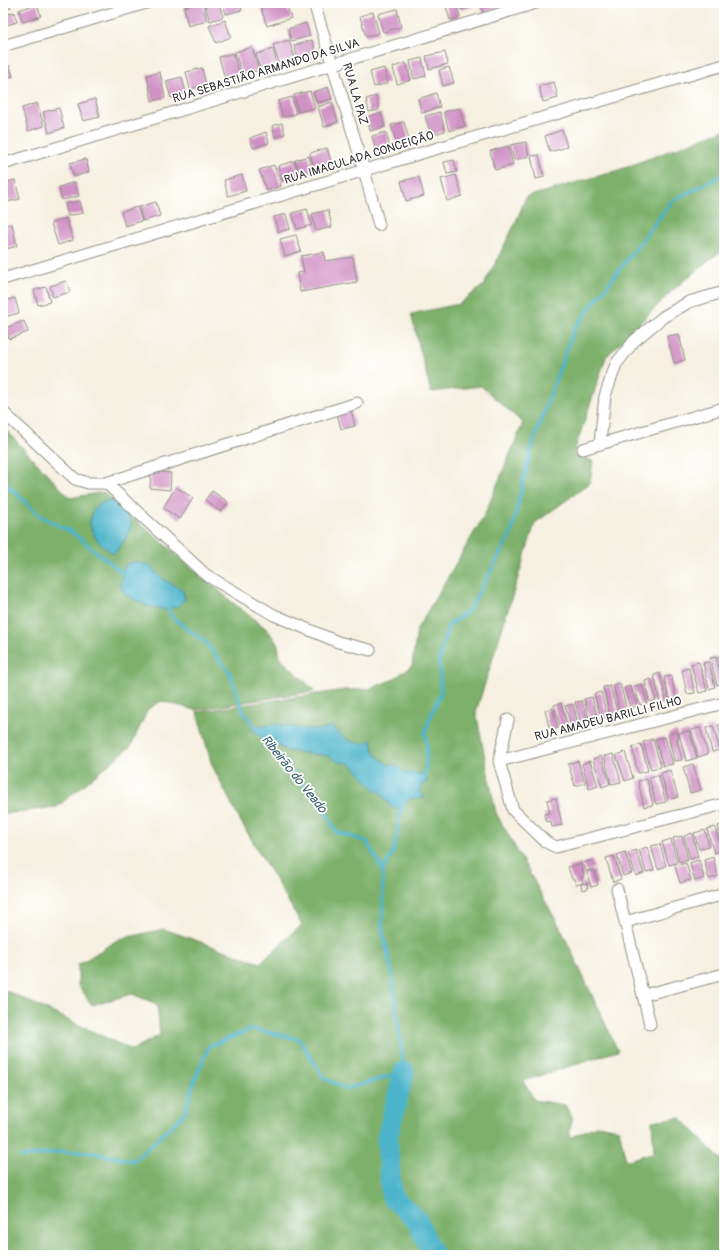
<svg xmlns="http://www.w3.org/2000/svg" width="727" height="1258" viewBox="0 0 727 1258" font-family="Pangolin,sans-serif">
	<rect width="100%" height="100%" fill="#fff"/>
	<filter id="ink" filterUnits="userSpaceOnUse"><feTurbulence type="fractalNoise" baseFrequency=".025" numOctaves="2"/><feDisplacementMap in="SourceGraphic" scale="8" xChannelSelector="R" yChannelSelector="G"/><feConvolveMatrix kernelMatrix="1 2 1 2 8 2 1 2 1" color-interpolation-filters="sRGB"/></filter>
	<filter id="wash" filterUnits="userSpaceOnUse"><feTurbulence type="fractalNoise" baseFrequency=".012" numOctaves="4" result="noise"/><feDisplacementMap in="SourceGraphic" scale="16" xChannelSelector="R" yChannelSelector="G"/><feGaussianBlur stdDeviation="0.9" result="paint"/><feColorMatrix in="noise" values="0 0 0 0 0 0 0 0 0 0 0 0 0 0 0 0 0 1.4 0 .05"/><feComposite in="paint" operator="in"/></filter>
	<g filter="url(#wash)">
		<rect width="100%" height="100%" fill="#f5f0df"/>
		<!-- forest -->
		<path fill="#7db06a" stroke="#546e4a" d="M 724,130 L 724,250 L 711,258 L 673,290 L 606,357 L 573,455 L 593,461 L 590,483 L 535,523 L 476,712 L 496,813 L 562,931 L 618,1051 L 523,1081 L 534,1100 L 565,1105 L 572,1117 L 569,1138 L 598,1125 L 619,1129 L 626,1161 L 654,1152 L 652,1121 L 680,1117 L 719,1158 L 724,1159 L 724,1255 L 3,1255 L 3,989 L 132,1050 L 160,1035 L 157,1004 L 132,994 L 92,1005 L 78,985 L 78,965 L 119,939 L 164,929 L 260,963 L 302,925 L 237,815 L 212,765 L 197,712 L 344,690 L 368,689 L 392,680 L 412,666 L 417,629 L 484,516 L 523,423 L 481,386 L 431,392 L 411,314 L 459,304 L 484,285 L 515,224 L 526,197 L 616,171 Z
			M 3,427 L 70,498 L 103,492 L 237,606 L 268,630 L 278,645 L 280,658 L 315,691 L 196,710 L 161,701 L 148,709 L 131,746 L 57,807 L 3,814 Z"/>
		<!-- water -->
		<path fill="#4cb4ca" stroke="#3c707a" d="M 116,501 L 126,513 L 132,525 L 125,540 L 114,554 C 103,548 92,537 90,523 C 90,519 92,514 93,510 L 103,502 Z
			M 136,562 L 149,565 L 163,579 L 183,590 L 185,599 L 178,606 L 165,610 L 147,606 L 127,596 L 121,587 L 121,578 L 125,564 Z
			M 276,724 C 289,726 320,734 331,726 C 343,737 356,750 372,739 C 373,755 377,756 389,765 C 397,762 400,770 407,774 L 412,772 L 416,774 L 423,773 L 428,781 L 422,785 L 419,791 L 424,798 L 410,799 L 401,808 L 392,808 L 381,793 L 375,790 L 354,767 L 348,763 L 337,762 L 329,756 L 288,751 L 264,738 L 250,728 Z"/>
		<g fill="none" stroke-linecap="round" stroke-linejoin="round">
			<!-- stream -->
			<path stroke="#4cb4ca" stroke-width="3.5" d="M 3,481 L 40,516 L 72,532 L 125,575
				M 423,779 L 425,776 L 427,747 L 425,733 L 431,715 L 441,692 L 439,660 L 448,626 L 469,610 L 511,534 L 531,448 L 574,329 L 672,201 L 724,174
				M 383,870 L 394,850 L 401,808 L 403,805
				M 21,1157 L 61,1152 L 88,1152 L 134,1161 L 184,1114 L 194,1082 L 209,1046 L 252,1029 L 299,1039 L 323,1077 L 346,1089 L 404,1072 L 391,967 L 382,928 L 383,870 L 366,841 L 336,832 L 323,806 L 274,752 L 244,713 L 230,673 L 205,642 L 172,617 L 167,606"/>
			<!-- river -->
			<path stroke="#4cb4ca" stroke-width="21" d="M 404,1072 L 387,1138 L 392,1197 L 417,1220 L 433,1255"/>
		</g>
		<g id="blocks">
			<!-- building -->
			<path fill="#d091c5" d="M 3,3 L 9,3 L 11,8 L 3,10 Z
				M 203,3 L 207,21 L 188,26 L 184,7 Z
				M 215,3 L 219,3 L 223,17 L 210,21 L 205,6 Z
				M 223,3 L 240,3 L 242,10 L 226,14 Z
				M 278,3 L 286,3 L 291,18 L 267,26 L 261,8 Z
				M 445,3 L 456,3 L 460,17 L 450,20 Z
				M 459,3 L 474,3 L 475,6 L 461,10 Z
				M 480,3 L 496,3 L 498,8 L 483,13 Z
				M 37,4 L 41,16 L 23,22 L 19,10 Z
				M 397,9 L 401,27 L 383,32 L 378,14 Z
				M 14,12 L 17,22 L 4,26 L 3,16 Z
				M 373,12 L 379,33 L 366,37 L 360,16 Z
				M 225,20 L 231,37 L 216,43 L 209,26 Z
				M 306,23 L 310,36 L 291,41 L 288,29 Z
				M 289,40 L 295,58 L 279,63 L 273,45 Z
				M 312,40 L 317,56 L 299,62 L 294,45 Z
				M 252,47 L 259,70 L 242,75 L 235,52 Z
				M 273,49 L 277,64 L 260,69 L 256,54 Z
				M 445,52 L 448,64 L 429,69 L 426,56 Z
				M 233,53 L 240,75 L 225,79 L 219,57 Z
				M 422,58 L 426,76 L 414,79 L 410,61 Z
				M 406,63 L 411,80 L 397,84 L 393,67 Z
				M 9,65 L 13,76 L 3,79 L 3,67 Z
				M 449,67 L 454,83 L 443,86 L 439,70 Z
				M 202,68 L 206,85 L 190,89 L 186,72 Z
				M 384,68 L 388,83 L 374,87 L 370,72 Z
				M 160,72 L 165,98 L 152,101 L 147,75 Z
				M 182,77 L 186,93 L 171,98 L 166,81 Z
				M 554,82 L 558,98 L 543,102 L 539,86 Z
				M 328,87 L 332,99 L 317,103 L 313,92 Z
				M 310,91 L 315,108 L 298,112 L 294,95 Z
				M 436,93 L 440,107 L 422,113 L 418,99 Z
				M 376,96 L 379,110 L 369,112 L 366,99 Z
				M 292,97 L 296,114 L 283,117 L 278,101 Z
				M 95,99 L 100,117 L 83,121 L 78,104 Z
				M 332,102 L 338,122 L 324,127 L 318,107 Z
				M 37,103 L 44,126 L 28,131 L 22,108 Z
				M 59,108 L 64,128 L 49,133 L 43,112 Z
				M 459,108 L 465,126 L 449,131 L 444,112 Z
				M 440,112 L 445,131 L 431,135 L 425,116 Z
				M 381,113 L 385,127 L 370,131 L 367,117 Z
				M 404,122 L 410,143 L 397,146 L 391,125 Z
				M 282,123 L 285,134 L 275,137 L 272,126 Z
				M 562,130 L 567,147 L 550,152 L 545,136 Z
				M 266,132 L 269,143 L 253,148 L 250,138 Z
				M 386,132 L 391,151 L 377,155 L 372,136 Z
				M 526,142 L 529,156 L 514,160 L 510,145 Z
				M 508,146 L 513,165 L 495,170 L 490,151 Z
				M 327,148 L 332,166 L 315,171 L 310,153 Z
				M 539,155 L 544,177 L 536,179 L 531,156 Z
				M 309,156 L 313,170 L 300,175 L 295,160 Z
				M 86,159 L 89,172 L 74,177 L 70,163 Z
				M 454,160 L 457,172 L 447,174 L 444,162 Z
				M 294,161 L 299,176 L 282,181 L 278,166 Z
				M 274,165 L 281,186 L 267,191 L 259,170 Z
				M 242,175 L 246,191 L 228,196 L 224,180 Z
				M 456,175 L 462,196 L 447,201 L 441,179 Z
				M 419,177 L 424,196 L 406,201 L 401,181 Z
				M 15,180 L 20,199 L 7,202 L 3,183 Z
				M 75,182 L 79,196 L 62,200 L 59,187 Z
				M 80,201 L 83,213 L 68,216 L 65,204 Z
				M 156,202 L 160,216 L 143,221 L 139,207 Z
				M 137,207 L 142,221 L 125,226 L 121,212 Z
				M 307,209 L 312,225 L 297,229 L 292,213 Z
				M 328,210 L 332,227 L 316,231 L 312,214 Z
				M 286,214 L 290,229 L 278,232 L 274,217 Z
				M 66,218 L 73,240 L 58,245 L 51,223 Z
				M 12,224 L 17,246 L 3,250 L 3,226 Z
				M 296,235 L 301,251 L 285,256 L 280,239 Z
				M 324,252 L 325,261 L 353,257 L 357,282 L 300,292 L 297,273 L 304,272 L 301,256 Z
				M 66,281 L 70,292 L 53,297 L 50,286 Z
				M 46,287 L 50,302 L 38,305 L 34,290 Z
				M 15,298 L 19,313 L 4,317 L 3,301 Z
				M 24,321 L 28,332 L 9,339 L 5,328 Z
				M 679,334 L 685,360 L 674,363 L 667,336 Z
				M 351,410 L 355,426 L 341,429 L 337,414 Z
				M 151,471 L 171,473 L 170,490 L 150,488 Z
				M 176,487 L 193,498 L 180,519 L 163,508 Z
				M 212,491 L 228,502 L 221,512 L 205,500 Z
				M 724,655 L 724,679 L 723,679 L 718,656 Z
				M 716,657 L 723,683 L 717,685 L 710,658 Z
				M 699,662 L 707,691 L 699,693 L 691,664 Z
				M 709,662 L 715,687 L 709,689 L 703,663 Z
				M 689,668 L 695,693 L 687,694 L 682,670 Z
				M 660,673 L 666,701 L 660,703 L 654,675 Z
				M 671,676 L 676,697 L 669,699 L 664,677 Z
				M 651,679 L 656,700 L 649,702 L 645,681 Z
				M 620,683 L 627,711 L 620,713 L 613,685 Z
				M 642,684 L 647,703 L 640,705 L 634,686 Z
				M 610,686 L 618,714 L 610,716 L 603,687 Z
				M 631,686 L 637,706 L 630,708 L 624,688 Z
				M 601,692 L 607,717 L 601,719 L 594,694 Z
				M 592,697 L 598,720 L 590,722 L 584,699 Z
				M 582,701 L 588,722 L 581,724 L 575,702 Z
				M 561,703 L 568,727 L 561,729 L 554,705 Z
				M 573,704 L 578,724 L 571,726 L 565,706 Z
				M 553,708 L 558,728 L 550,731 L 545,710 Z
				M 724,724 L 724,743 L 723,743 L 718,725 Z
				M 713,726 L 720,750 L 712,752 L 706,728 Z
				M 700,728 L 708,754 L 698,757 L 691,730 Z
				M 677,731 L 679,739 L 677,740 L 682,760 L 674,761 L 668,734 Z
				M 689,731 L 697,758 L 686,761 L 679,733 Z
				M 665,737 L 673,764 L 663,766 L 655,739 Z
				M 653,739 L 661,767 L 651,769 L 643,742 Z
				M 641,744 L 648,771 L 638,773 L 632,747 Z
				M 625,752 L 633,778 L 625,781 L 616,755 Z
				M 613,754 L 621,782 L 611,784 L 604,756 Z
				M 601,756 L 610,784 L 602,787 L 593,759 Z
				M 578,761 L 585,783 L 575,786 L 568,764 Z
				M 590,761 L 598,786 L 589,789 L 582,764 Z
				M 693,764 L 701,790 L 690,793 L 683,767 Z
				M 670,770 L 678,797 L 668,800 L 661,773 Z
				M 658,775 L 666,802 L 656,804 L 649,777 Z
				M 647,779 L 653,805 L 644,807 L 638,781 Z
				M 556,798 L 562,825 L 552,827 L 551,821 L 546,822 L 544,814 L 550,813 L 547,800 Z
				M 724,824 L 724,847 L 718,826 Z
				M 715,827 L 722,851 L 714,853 L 707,829 Z
				M 705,830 L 709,846 L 699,849 L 694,833 Z
				M 692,833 L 698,857 L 690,859 L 684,836 Z
				M 682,836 L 688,860 L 679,862 L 673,838 Z
				M 671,839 L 677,863 L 669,865 L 662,842 Z
				M 660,844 L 666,866 L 658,869 L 651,846 Z
				M 647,847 L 654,870 L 646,872 L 639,850 Z
				M 636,850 L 644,873 L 636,876 L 628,853 Z
				M 625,852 L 632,873 L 623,876 L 617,855 Z
				M 614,856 L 621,879 L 613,882 L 606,858 Z
				M 713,857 L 718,876 L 709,879 L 704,860 Z
				M 592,860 L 594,868 L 586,871 L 583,863 Z
				M 699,860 L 704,878 L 695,881 L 690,863 Z
				M 686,863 L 691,880 L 680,883 L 675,866 Z
				M 581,864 L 584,876 L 581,877 L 583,883 L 576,885 L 574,879 L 572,879 L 568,867 Z
				M 594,870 L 598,885 L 591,887 L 587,872 Z
				M 587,883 L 588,889 L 582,890 L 581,884 Z
				M 724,934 L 724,947 L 720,935 Z"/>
		</g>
	</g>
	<g filter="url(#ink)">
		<use href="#blocks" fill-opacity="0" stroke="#908e85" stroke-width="1"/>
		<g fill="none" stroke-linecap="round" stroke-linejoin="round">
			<defs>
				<path id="minor" d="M 314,3 L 364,170 L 379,225
					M 3,46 L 146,3
					M 3,164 L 536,3
					M 3,279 L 435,149 L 724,65
					M 3,412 L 75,479 L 88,483 L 106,483 L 357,403
					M 600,443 L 605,396 L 616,364 L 634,341 L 663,317 L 689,302 L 724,292
					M 583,449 L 724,408
					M 106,483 L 206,575 L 274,615 L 338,642 L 370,650
					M 508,720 L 499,761 L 513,810 L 546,842 L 556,847 L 724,804
					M 499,761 L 724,703
					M 617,889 L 650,1024
					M 625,922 L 724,894
					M 644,995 L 724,974"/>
			</defs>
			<!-- minor casing -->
			<use href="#minor" stroke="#908e85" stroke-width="13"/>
			<!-- minor -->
			<use href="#minor" stroke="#fff" stroke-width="11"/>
		</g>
	</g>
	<g text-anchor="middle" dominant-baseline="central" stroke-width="3.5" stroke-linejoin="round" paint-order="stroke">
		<!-- street labels -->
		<g font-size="12" fill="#2b2b2b" stroke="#fff">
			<text transform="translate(266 71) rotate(-17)">RUA SEBASTIÃO ARMANDO DA SILVA</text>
			<text transform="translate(355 94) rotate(74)">RUA LA PAZ</text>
			<text transform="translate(359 158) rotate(-17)">RUA IMACULADA CONCEIÇÃO</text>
			<text transform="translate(608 719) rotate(-14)">RUA AMADEU BARILLI FILHO</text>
		</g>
		<!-- water labels -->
		<g font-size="13" font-style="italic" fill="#38626b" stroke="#fff">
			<text transform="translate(294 774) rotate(51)">Ribeirão do Veado</text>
		</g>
	</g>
	<!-- margin -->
	<rect width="727" height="1258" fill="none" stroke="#fff" stroke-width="16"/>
</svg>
